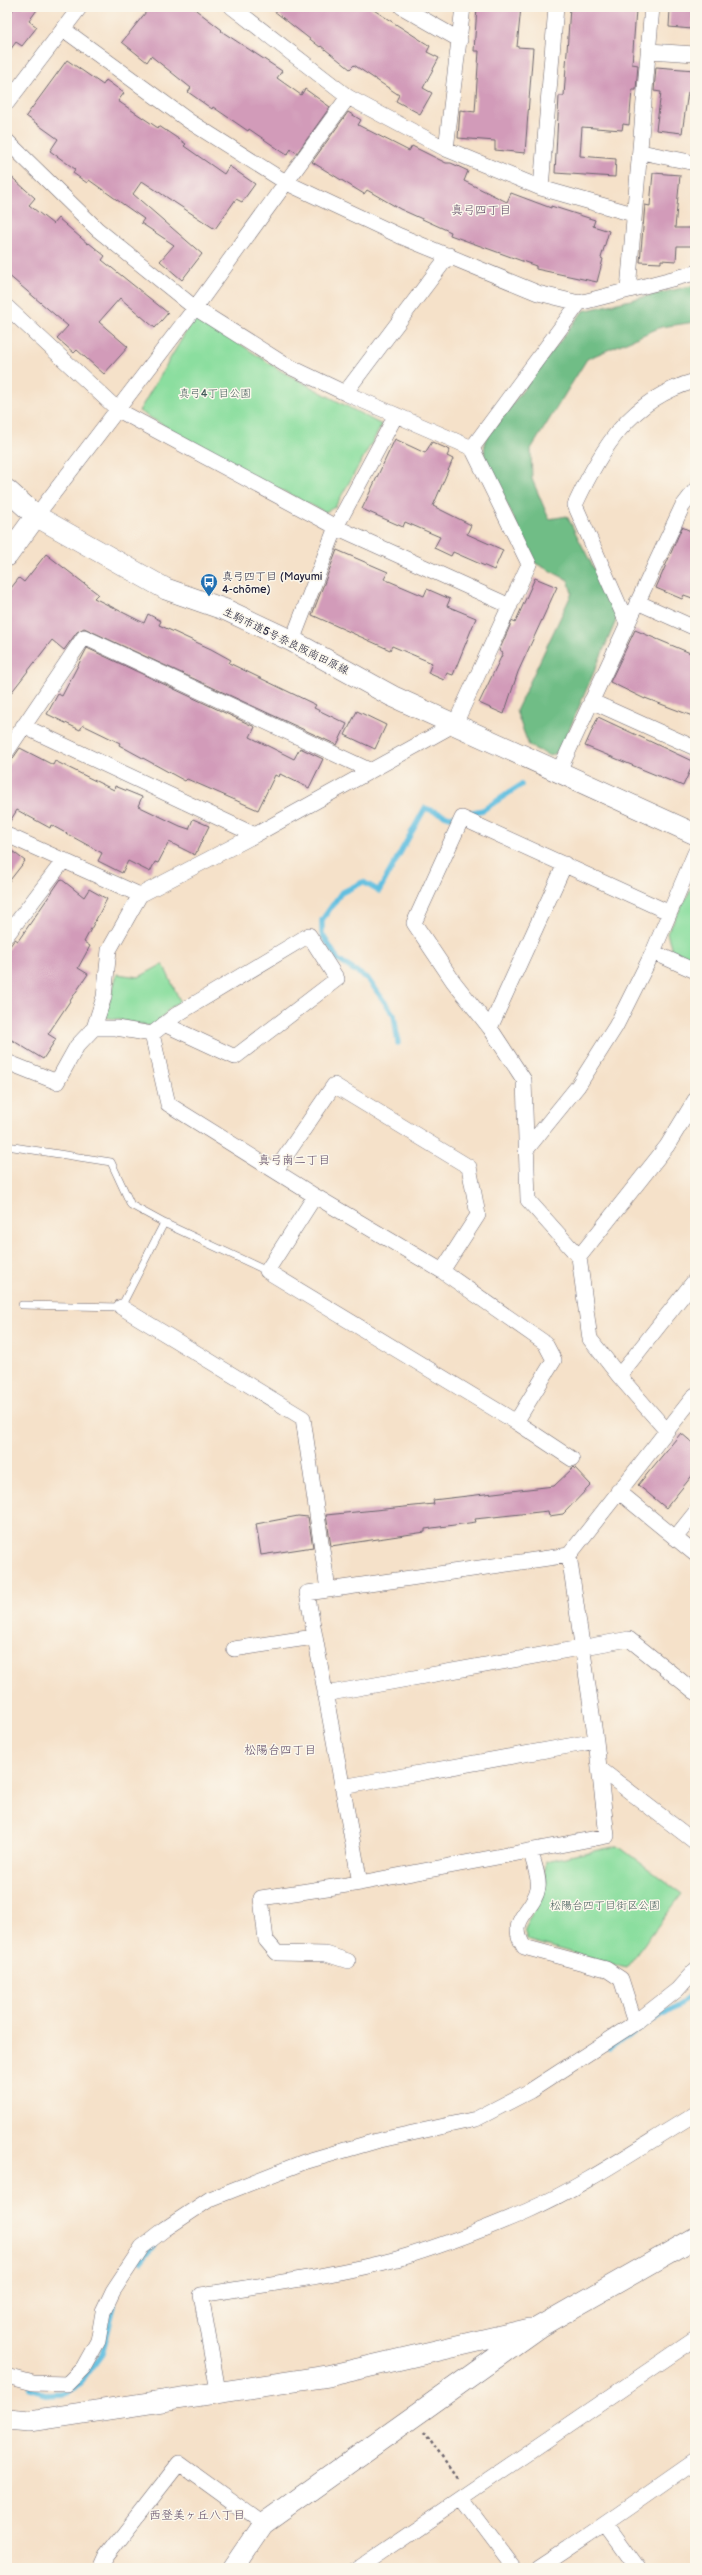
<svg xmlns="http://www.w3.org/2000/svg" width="702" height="2575" viewBox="0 0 702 2575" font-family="'Balsamiq Sans','Klee One',sans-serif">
	<rect width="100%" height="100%" fill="#fbf7ec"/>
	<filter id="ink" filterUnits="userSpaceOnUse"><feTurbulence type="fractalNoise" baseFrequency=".025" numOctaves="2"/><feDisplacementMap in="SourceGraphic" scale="8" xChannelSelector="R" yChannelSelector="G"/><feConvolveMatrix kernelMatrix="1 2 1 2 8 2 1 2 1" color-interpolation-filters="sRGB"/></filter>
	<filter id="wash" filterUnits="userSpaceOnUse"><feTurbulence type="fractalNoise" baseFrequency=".012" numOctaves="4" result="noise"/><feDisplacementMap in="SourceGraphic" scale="16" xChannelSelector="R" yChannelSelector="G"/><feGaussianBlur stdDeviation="0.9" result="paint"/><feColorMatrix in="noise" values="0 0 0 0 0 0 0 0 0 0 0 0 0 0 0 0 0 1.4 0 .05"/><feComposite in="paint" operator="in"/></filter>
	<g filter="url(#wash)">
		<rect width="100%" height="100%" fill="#f5e1c9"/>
		<!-- green -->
		<path fill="#8bde9f" stroke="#56806d" d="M 196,315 L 281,371 L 382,425 L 335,507 L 325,512 L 229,464 L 139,411 Z
			M 695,882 L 695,960 L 672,950 L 667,933 Z
			M 163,964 L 180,1001 L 169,1009 L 154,1027 L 105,1017 L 117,974 L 139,977 Z
			M 618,1846 L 682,1894 L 626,1968 L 527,1940 L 524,1929 L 543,1893 L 546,1861 Z"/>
		<!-- forest -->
		<path fill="#70bd86" stroke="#497060" d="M 695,285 L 695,322 L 661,327 L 587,359 L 531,449 L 532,479 L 549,519 L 567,516 L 618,616 L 560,751 L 550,756 L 529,746 L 516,711 L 572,593 L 568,580 L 535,563 L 484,456 L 485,440 L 583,311 Z"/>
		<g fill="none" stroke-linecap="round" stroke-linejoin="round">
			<!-- stream -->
			<path stroke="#62bfe0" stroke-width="5.5" d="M 398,1043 L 394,1015 L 368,979 L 338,960 L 322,934 L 322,920 L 341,893 L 363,882 L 379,891 L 425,808 L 450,817 L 483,810 L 521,785
				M 609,2048 L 695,1994
				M 141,2261 L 153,2246
				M 30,2389 L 48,2395 L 63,2394 L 81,2383 L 102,2354 L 114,2306"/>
		</g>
		<g id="blocks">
			<!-- building -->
			<path fill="#d29bb9" d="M 15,7 L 39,7 L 29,21 L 37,27 L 22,46 L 16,42 L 7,54 L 7,18 Z
				M 150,7 L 192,7 L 222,30 L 221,31 L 282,71 L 277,78 L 301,95 L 305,89 L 330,107 L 297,153 L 291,149 L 287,155 L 249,129 L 248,131 L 213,107 L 212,109 L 188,92 L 191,88 L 151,56 L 147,62 L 122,42 Z
				M 269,7 L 369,7 L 430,46 L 427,52 L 439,58 L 423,88 L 432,93 L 420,114 L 396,101 L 399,95 L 354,65 L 350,69 L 321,46 L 320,47 Z
				M 477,7 L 521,7 L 517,47 L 533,48 L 525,153 L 495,150 L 495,141 L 458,138 L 460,110 L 475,112 L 479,51 L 474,51 Z
				M 570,7 L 636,10 L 632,64 L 638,65 L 636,90 L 632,90 L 629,125 L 623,124 L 622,130 L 582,127 L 580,156 L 616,159 L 615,177 L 555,173 L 559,96 L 564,96 Z
				M 674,7 L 694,7 L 692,29 L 669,27 L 670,9 Z
				M 67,60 L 103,85 L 106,80 L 124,93 L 118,101 L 158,128 L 159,126 L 186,144 L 184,146 L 224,174 L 229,166 L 255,184 L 242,202 L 236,199 L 215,229 L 142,181 L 133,194 L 202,254 L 182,280 L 160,261 L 174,245 L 141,223 L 144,219 L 89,180 L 87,183 L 73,173 L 75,169 L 50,151 L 58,139 L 26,116 Z
				M 656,67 L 695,70 L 695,93 L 688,92 L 682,133 L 656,130 L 661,92 L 654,91 Z
				M 348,112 L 361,120 L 358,125 L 409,151 L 412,146 L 446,163 L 451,163 L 468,171 L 464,181 L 507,202 L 511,193 L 551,208 L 551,206 L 595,220 L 593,226 L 609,231 L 601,258 L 603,259 L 597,282 L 536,269 L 536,266 L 450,235 L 451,232 L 400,209 L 367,190 L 364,194 L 312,162 Z
				M 7,173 L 35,198 L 29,205 L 53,224 L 58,218 L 88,244 L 89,243 L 105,256 L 102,260 L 168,313 L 155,328 L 120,298 L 99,322 L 128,347 L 104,374 L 77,350 L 74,353 L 57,338 L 68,326 L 7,274 Z
				M 653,173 L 680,175 L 675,228 L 695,228 L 695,246 L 677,246 L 676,261 L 661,260 L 661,263 L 640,262 L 645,205 L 650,206 Z
				M 395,439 L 425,453 L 432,442 L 450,450 L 447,456 L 453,459 L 433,506 L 471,525 L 467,534 L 503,550 L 494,570 L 453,552 L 451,556 L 434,548 L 440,537 L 405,522 L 403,527 L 362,509 Z
				M 682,527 L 695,533 L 695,599 L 684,595 L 682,599 L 656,588 Z
				M 337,550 L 388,572 L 384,579 L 424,596 L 427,589 L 450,599 L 447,606 L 476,618 L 453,675 L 447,673 L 444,680 L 428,673 L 432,663 L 392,646 L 390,650 L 312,615 Z
				M 46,554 L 98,594 L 94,598 L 144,623 L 148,614 L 161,621 L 159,625 L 211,649 L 231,660 L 229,663 L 316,705 L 314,708 L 347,724 L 337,745 L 84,628 L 77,632 L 64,650 L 52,640 L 7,698 L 7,593 L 19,578 L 24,582 Z
				M 535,578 L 557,587 L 518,672 L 504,714 L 479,703 L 503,653 L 499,651 L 512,621 L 515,623 Z
				M 635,630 L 695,655 L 695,717 L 645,698 L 645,699 L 610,682 Z
				M 87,648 L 255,727 L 250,737 L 294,759 L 300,748 L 323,759 L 309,788 L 280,774 L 279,777 L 275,775 L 258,810 L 187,779 L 185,781 L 119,745 L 120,743 L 83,725 L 80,730 L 47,714 L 58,694 L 62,696 Z
				M 357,711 L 386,725 L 375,749 L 345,735 Z
				M 598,717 L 694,762 L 683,786 L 585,746 Z
				M 20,748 L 53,765 L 55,761 L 114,790 L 115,786 L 142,797 L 138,806 L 180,826 L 189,829 L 193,819 L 209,826 L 195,855 L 169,842 L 158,863 L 155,862 L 150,872 L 128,861 L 122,873 L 98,861 L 102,853 L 51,825 L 50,828 L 17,810 L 7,826 L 7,767 Z
				M 7,847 L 25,861 L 7,884 Z
				M 61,879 L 84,897 L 89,889 L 107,899 L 84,942 L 90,946 L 78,968 L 88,974 L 48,1034 L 56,1039 L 43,1059 L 7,1037 L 7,950 L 15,939 L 18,941 Z
				M 681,1433 L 695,1445 L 695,1472 L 666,1508 L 638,1485 Z
				M 574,1467 L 591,1485 L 563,1514 L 549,1516 L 548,1511 L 475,1519 L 476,1522 L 425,1529 L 425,1532 L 331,1546 L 326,1515 L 434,1504 L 433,1500 L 554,1486 Z
				M 298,1516 L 308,1517 L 313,1547 L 261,1555 L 256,1524 Z"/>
		</g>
	</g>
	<g filter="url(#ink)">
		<use href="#blocks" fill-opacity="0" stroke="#6c656d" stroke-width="1"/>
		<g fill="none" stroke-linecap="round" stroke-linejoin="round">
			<defs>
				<path id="lane" d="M 7,1146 L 111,1162 L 131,1205 L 164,1223 L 267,1271
					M 22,1305 L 121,1307 L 164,1223"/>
				<path id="street" d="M 232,7 L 348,97 L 446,149 L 541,188 L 633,214
					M 402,7 L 460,40
					M 63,29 L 189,121 L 287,183 L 400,236 L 538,293 L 579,303
					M 649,51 L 695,54
					M 7,103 L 80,7
					M 7,141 L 97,229 L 195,308 L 284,364 L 345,393 L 472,448
					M 446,149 L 463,7
					M 641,152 L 695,163
					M 541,188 L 556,7
					M 628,290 L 652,7
					M 7,307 L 118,410 L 336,527 L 510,606
					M 345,393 L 449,255
					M 36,516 L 195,308 L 348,97
					M 637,602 L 695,628
					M 627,623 L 575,505 C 601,449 630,399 695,381
					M 292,641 L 336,527 L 396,415
					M 591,701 L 695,748
					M 23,726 L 255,835
					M 7,751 L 84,637 L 369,770
					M 559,771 L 682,507 L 695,490
					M 7,835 L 140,895 L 255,835 L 455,724 L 529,564 L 472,448 L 579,303 L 695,273
					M 7,935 L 64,860
					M 653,952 L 695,853
					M 94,1028 L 116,1028 L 152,1034 L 176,1015 L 309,935 L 337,979 L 235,1057 L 164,1024
					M 490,1028 L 565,864
					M 152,1034 L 168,1104 L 315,1196 L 442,1271 L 545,1343 L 554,1360 L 516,1422
					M 7,1062 L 57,1082 L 77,1046 L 94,1028 L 104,997 L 109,950 L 140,895
					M 526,1150 L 578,1086 L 616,1026 L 653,952 L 695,971
					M 276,1170 L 334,1085 L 469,1167 L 478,1215 L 442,1271
					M 315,1196 L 267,1271 L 516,1422 L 572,1459
					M 579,1257 L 667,1146 L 695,1100
					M 121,1307 L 303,1418 L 328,1590
					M 619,1376 L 590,1339 L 579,1257 L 528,1200 L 524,1080 L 490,1028 L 453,981 L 414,923 L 462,818 L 668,912
					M 666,1430 L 619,1376 L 695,1280
					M 618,1491 L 695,1554
					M 675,1538 L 695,1513
					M 569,1555 L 596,1741 L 607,1836 L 360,1883 L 307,1593 L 569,1555 L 695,1395
					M 234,1649 L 314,1637
					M 325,1694 L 629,1639 L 695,1692
					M 599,1768 L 695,1842
					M 342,1787 L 596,1741
					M 531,1852 C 533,1862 540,1878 538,1888 C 534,1912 506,1918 524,1947 L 606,1969 L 621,1979 L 635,2023
					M 348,1961 L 326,1954 L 277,1953 L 266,1940 L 261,1898 L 360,1883
					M 7,2376 L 33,2383 L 67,2384 L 83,2368 L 98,2341 L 103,2312 L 113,2291 L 142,2247 L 165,2229 L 210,2199 L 304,2162 L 376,2141 L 476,2119 L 530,2091 L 635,2023 L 677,1990 L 695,1970
					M 218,2391 L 201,2295 C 266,2284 333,2276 397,2259 C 441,2246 485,2229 527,2211 C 586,2185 640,2147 695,2114
					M 462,2499 L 514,2568
					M 607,2525 L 638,2568
					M 101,2568 L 106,2557 L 179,2463 L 263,2524
					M 359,2568 L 695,2339
					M 539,2568 C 592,2534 643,2497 695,2461"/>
				<path id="secondary" d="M 7,490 L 36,516 L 166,589 L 226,610 L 292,641 L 392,696 L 695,834
					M 7,556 L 36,516
					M 7,2419 L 30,2421 L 328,2376 L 530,2329
					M 233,2568 L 263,2524 L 539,2327 L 695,2238"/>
			</defs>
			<!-- lane casing -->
			<use href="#lane" stroke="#6c656d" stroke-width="8"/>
			<!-- street casing -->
			<use href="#street" stroke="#6c656d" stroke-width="16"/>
			<!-- secondary casing -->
			<use href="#secondary" stroke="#6c656d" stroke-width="22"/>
			<!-- path -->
			<path stroke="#6c656d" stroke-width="2.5" stroke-dasharray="3 3" stroke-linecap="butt" d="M 424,2432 L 458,2480"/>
			<!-- lane -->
			<use href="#lane" stroke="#fff" stroke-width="7"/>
			<!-- street -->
			<use href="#street" stroke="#fff" stroke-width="15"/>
			<!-- secondary -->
			<use href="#secondary" stroke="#fff" stroke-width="21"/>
		</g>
	</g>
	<!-- icons -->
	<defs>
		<symbol id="bus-pin" viewBox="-11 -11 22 30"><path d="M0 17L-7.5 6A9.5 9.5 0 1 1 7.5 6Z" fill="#1f6fb2" stroke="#fbf7ec"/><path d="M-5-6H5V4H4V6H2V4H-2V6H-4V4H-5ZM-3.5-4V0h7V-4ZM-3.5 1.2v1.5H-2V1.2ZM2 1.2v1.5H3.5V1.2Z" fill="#fff"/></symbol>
	</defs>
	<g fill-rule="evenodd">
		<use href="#bus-pin" x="199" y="572" width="20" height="27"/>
	</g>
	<g text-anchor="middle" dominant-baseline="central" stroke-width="3" stroke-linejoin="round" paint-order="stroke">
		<!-- park labels -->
		<g font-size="11" fill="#425a59" stroke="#fbf7ec">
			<text x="215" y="393">真弓4丁目公園</text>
			<text x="605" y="1905">松陽台四丁目街区公園</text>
		</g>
		<!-- poi labels -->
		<g font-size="11" fill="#22223b" stroke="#fbf7ec" text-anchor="start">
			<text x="222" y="576">真弓四丁目 (Mayumi<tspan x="222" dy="13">4-chōme)</tspan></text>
		</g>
		<!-- street labels -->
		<g font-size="11" fill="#22223b" stroke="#fbf7ec">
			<text transform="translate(286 641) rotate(26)">生駒市道5号奈良阪南田原線</text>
		</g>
		<!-- neighbourhood labels -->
		<g font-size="12" fill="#604c67" stroke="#fbf7ec">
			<text x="481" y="210">真弓四丁目</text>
			<text x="294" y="1160">真弓南二丁目</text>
			<text x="280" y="1750">松陽台四丁目</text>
			<text x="197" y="2515">西登美ヶ丘八丁目</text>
		</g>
	</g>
	<!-- margin -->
	<rect width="702" height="2575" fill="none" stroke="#fbf7ec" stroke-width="24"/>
</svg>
